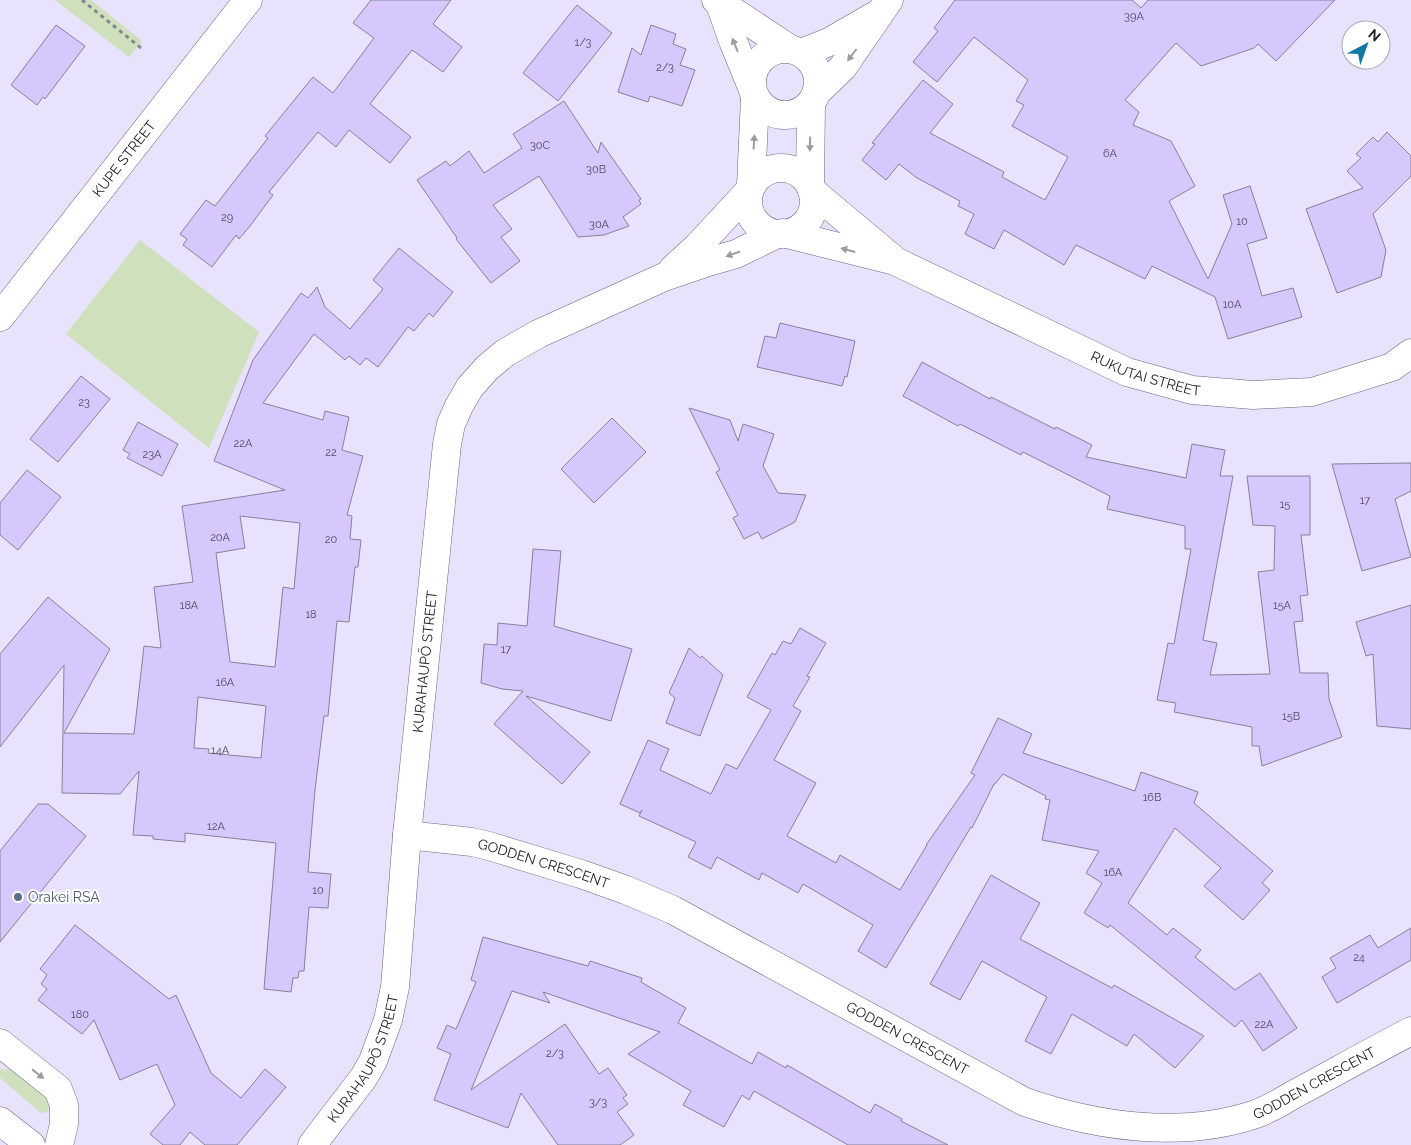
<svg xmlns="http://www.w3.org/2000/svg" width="1411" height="1145" viewBox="0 0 1411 1145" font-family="Raleway,sans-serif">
	<rect width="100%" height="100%" fill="#e8e2fd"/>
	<!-- green -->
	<path fill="#cfe0bc" d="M 55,0 L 91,0 L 142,41 L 129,57 Z
		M 140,240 L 259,332 L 209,448 L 66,334 Z
		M 0,1069 L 14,1070 L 49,1098 L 51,1107 L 47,1112 L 41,1113 L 0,1078 Z"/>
	<!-- building -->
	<path fill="#d6c7fd" stroke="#878199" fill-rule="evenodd" d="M 371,0 L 451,0 L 433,24 L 462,47 L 443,72 L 412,50 L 370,104 L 411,137 L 390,163 L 349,130 L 336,147 L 318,132 L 269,192 L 273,195 L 250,226 L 239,239 L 236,235 L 212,267 L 183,245 L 187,239 L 180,234 L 206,200 L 215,206 L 268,138 L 265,136 L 313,77 L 333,93 L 374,38 L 353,23 Z
		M 955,0 L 1132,0 L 1141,8 L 1148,0 L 1335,0 L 1276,61 L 1258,44 L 1254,48 L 1201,66 L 1176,43 L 1125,100 L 1139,112 L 1133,125 L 1171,141 L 1195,186 L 1169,201 L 1208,279 L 1232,224 L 1223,195 L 1250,186 L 1267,238 L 1247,244 L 1262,296 L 1293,288 L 1302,317 L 1228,339 L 1215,297 L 1152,266 L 1145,279 L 1076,245 L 1064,265 L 1004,230 L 994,249 L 965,234 L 974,214 L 958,206 L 960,201 L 917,178 L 899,164 L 886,180 L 862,160 L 875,144 L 872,143 L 923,80 L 953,104 L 930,133 L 1004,172 L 1002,177 L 1045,200 L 1068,157 L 1012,126 L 1024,105 L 1016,101 L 1028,80 L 974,37 L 937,82 L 913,62 L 938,31 L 934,28 Z
		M 577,5 L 612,33 L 558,101 L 523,73 Z
		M 56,25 L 85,46 L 45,99 L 43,97 L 37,105 L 11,85 Z
		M 651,25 L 676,34 L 673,44 L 686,49 L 680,65 L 695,70 L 682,106 L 650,96 L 648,102 L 618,92 L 632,48 L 641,55 Z
		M 564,101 L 598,153 L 601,142 L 641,199 L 639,200 L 641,204 L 623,217 L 629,226 L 604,235 L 578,237 L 539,176 L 493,205 L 512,229 L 501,237 L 520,261 L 491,283 L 456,239 L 457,238 L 417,180 L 446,161 L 450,166 L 469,151 L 484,173 L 522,148 L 513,134 Z
		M 1387,132 L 1411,156 L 1411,176 L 1373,214 L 1386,250 L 1381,277 L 1337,293 L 1306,209 L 1363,188 L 1347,171 L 1361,158 L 1356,154 L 1373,137 L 1378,142 Z
		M 399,248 L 453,292 L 433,317 L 429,313 L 414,331 L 408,327 L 378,367 L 366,358 L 360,365 L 349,356 L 345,360 L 314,334 L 263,403 L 323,420 L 325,411 L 349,417 L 342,450 L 363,456 L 347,515 L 352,516 L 350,539 L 361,540 L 358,567 L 355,567 L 349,622 L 337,621 L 328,716 L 324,716 L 315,790 L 308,872 L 331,874 L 328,908 L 309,907 L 304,971 L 299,971 L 298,978 L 293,978 L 291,992 L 264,989 L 276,843 L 185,833 L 185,842 L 153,839 L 153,836 L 133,835 L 139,771 L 120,794 L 62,793 L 64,665 L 0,747 L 0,654 L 48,597 L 110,649 L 64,733 L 134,734 L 144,646 L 161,648 L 154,587 L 193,582 L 182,506 L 285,490 L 214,461 L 253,360 L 301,293 L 308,298 L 317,287 L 325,307 L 350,329 L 383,289 L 373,280 ZM 240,516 L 300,523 L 294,589 L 283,587 L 275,667 L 230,662 L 216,553 L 245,548 ZM 198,697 L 266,706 L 261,758 L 208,753 L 209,749 L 194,748 Z
		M 780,323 L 855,341 L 847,377 L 845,376 L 842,386 L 757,367 L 765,336 L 776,338 Z
		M 922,362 L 990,399 L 991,397 L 1055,429 L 1056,427 L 1092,445 L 1086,457 L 1186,478 L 1192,444 L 1225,450 L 1220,476 L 1233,476 L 1203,640 L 1217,643 L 1210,675 L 1270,674 L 1258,572 L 1274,570 L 1275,526 L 1253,525 L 1247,476 L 1310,476 L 1310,535 L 1301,535 L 1308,595 L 1300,596 L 1303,621 L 1294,622 L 1300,673 L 1328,673 L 1329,699 L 1342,737 L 1262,766 L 1259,746 L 1252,746 L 1252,727 L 1174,712 L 1176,703 L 1157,700 L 1168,643 L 1174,644 L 1191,549 L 1185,549 L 1185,526 L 1107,509 L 1110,496 L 1023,452 L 1021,455 L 960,424 L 958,426 L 903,396 Z
		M 81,376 L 110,399 L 58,462 L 30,439 Z
		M 689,408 L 730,420 L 738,441 L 743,424 L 774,434 L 763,466 L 778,493 L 806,495 L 795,522 L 762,539 L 758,532 L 744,539 L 733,518 L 738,515 L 716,472 L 720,470 Z
		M 612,418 L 646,452 L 594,503 L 561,469 Z
		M 138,422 L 178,444 L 162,476 L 127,458 L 130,454 L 123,450 Z
		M 1411,463 L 1411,491 L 1395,499 L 1411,557 L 1362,571 L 1332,464 Z
		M 27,470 L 61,497 L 18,550 L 0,535 L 0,503 Z
		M 533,549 L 561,551 L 554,626 L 632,649 L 611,721 L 526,696 L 590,752 L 562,784 L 494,724 L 523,691 L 502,689 L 481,683 L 484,644 L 497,645 L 498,623 L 527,626 Z
		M 1411,605 L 1411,729 L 1377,726 L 1373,654 L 1366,656 L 1356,622 Z
		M 800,628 L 826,643 L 807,676 L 810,677 L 793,706 L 801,711 L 774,760 L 816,783 L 787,836 L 836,863 L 840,855 L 900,890 L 927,845 L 926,845 L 975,775 L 971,773 L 998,718 L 1032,734 L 1023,753 L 1135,791 L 1141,772 L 1198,792 L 1194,803 L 1273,871 L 1262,883 L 1270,890 L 1243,920 L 1204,886 L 1221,868 L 1175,828 L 1128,903 L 1167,935 L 1173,928 L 1201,950 L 1195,957 L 1235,990 L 1260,973 L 1297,1028 L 1263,1051 L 1242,1020 L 1235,1027 L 1110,925 L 1108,928 L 1084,913 L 1102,883 L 1086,873 L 1099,851 L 1042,840 L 1050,800 L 1045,799 L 1046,796 L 1003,774 L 995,784 L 994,784 L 972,828 L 971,827 L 886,968 L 858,951 L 873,925 L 803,884 L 798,893 L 762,873 L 759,880 L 717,857 L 711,869 L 688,857 L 696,842 L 639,816 L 642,810 L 640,813 L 620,804 L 648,740 L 669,749 L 660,770 L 711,794 L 726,764 L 737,769 L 771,710 L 747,697 L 772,653 L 775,655 L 783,641 L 791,644 Z
		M 689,648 L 700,658 L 702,656 L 723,675 L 700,736 L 666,723 L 675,698 L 669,693 Z
		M 38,804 L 48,804 L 86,836 L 0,942 L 0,851 Z
		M 991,875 L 1040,903 L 1020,939 L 1112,988 L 1114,985 L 1204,1036 L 1175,1068 L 1134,1034 L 1127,1046 L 1072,1014 L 1051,1054 L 1025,1041 L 1047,997 L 982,961 L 960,1000 L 930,984 Z
		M 75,925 L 169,999 L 176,995 L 211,1073 L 241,1098 L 265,1069 L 286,1087 L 237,1145 L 205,1145 L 190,1132 L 180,1145 L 163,1145 L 150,1134 L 175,1105 L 157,1064 L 120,1080 L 94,1020 L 82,1034 L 38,1000 L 47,989 L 41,984 L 47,975 L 40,969 Z
		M 1411,928 L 1411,960 L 1337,1003 L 1322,977 L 1336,968 L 1330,958 L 1370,935 L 1378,948 Z
		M 483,937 L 588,966 L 590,961 L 642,978 L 641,982 L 686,1008 L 678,1023 L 752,1064 L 758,1052 L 786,1068 L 787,1065 L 870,1113 L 875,1104 L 902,1119 L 901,1121 L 948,1145 L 848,1145 L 754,1091 L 749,1100 L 742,1095 L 724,1127 L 683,1105 L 691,1091 L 628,1054 L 660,1032 L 543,992 L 550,1003 L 512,991 L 471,1090 L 565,1024 L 599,1074 L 608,1068 L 627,1095 L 623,1098 L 628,1104 L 617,1112 L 634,1135 L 620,1145 L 558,1145 L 521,1093 L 508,1128 L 434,1100 L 451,1054 L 437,1048 L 447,1025 L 456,1029 L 476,982 L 471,980 Z"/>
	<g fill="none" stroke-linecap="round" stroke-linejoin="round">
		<defs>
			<g id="minor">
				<path d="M 716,0 L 790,49"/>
				<path d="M 720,4 L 733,41 L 751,85"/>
				<circle cx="785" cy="82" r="33"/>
				<path d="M 801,53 L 829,42 L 874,16"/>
				<path d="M 816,93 L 843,67 L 889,0"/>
				<circle cx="781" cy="201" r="33"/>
				<path d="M 810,185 L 811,103"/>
				<path d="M 751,186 L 755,98"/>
				<path d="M 812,191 L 892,258"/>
				<path id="s1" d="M 783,233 L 895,261 L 1127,372 L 1192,390 L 1253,395 L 1312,392 L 1392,367 L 1411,353"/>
				<path d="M 673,269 L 697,247 L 749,191"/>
				<path id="s2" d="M 0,317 L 248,0"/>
				<path id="s3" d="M 407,835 L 472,842 L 489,846 L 581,874 L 626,890 L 673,910 L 1025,1102 C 1098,1127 1182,1139 1256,1114 C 1273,1108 1288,1097 1304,1089 C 1339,1070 1375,1050 1411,1031"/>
				<path d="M 0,1043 L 58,1089 L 64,1105 L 64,1124 L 59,1145"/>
				<path id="s4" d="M 312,1145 L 364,1077 L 373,1061 L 388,1020 L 395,987 L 407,835 L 447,444 L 451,424 L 459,406 L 470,387 L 487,368 L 505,353 L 538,334 L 664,277 L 708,262 L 736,254 L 777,234"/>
			</g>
			<path id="major" d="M 0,1121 L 31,1145"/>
		</defs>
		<!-- minor casing -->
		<use href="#minor" stroke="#6c667e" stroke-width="29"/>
		<!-- major casing -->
		<use href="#major" stroke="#6c667e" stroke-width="29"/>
		<!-- path -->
		<path stroke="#888496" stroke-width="3" stroke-dasharray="4 4" stroke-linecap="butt" d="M 82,0 L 141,48"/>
		<!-- minor -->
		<use href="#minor" stroke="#fff" stroke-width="28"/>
		<!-- major -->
		<use href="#major" stroke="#fff" stroke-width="28"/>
	</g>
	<!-- one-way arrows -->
	<defs><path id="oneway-solid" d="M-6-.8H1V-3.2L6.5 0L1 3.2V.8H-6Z" transform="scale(1.25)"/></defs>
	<g fill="#9c9b9f">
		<use href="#oneway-solid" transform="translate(735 45) rotate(-112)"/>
		<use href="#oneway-solid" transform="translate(852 55) rotate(127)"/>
		<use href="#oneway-solid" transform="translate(754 142) rotate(-87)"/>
		<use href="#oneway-solid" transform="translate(810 144) rotate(91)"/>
		<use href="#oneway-solid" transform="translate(848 250) rotate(-165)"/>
		<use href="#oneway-solid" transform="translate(733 254) rotate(161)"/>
		<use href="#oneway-solid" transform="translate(38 1074) rotate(38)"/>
	</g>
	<!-- markers -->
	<circle fill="#5c6f8a" stroke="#fff" stroke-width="2" cx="18" cy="897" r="5"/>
	<g text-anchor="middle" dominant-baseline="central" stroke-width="4" stroke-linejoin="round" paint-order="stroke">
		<!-- number labels -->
		<g font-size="11" fill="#504a5f">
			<text x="1134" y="16">39A</text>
			<text x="583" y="42">1/3</text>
			<text x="665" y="67">2/3</text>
			<text x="540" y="145">30C</text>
			<text x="1110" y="153">6A</text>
			<text x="596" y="169">30B</text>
			<text x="227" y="217">29</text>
			<text x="1242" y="221">10</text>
			<text x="599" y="224">30A</text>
			<text x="1232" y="304">10A</text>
			<text x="84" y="402">23</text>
			<text x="243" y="443">22A</text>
			<text x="331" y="452">22</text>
			<text x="152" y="454">23A</text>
			<text x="1365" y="500">17</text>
			<text x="1285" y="504">15</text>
			<text x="220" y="537">20A</text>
			<text x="331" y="539">20</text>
			<text x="189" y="605">18A</text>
			<text x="1282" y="605">15A</text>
			<text x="311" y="614">18</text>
			<text x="506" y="649">17</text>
			<text x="225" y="682">16A</text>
			<text x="1291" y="716">15B</text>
			<text x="220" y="750">14A</text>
			<text x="1152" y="797">16B</text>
			<text x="216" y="826">12A</text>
			<text x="1113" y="872">16A</text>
			<text x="318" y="890">10</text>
			<text x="1359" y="957">24</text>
			<text x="80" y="1014">180</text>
			<text x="1264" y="1024">22A</text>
			<text x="555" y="1053">2/3</text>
			<text x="598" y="1102">3/3</text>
		</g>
		<!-- street labels -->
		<g font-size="14" fill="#23212a" stroke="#fff">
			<text stroke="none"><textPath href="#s2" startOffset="201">KUPE STREET</textPath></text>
			<text stroke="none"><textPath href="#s1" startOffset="391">RUKUTAI STREET</textPath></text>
			<text stroke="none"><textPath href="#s4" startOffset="508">KURAHAUPŌ STREET</textPath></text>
			<text stroke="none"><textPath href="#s3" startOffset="140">GODDEN CRESCENT</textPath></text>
			<text stroke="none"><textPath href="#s3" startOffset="545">GODDEN CRESCENT</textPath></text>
			<text stroke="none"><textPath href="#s4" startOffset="102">KURAHAUPŌ STREET</textPath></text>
			<text stroke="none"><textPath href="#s3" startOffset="980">GODDEN CRESCENT</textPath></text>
		</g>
		<!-- service labels -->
		<g font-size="14" fill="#4e5e75" stroke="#fff" text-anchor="start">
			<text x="28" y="897">Orakei RSA</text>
		</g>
	</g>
	<!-- north arrow -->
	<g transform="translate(1366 45) rotate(41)"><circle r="24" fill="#ffffff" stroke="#a7a6aa"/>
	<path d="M0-4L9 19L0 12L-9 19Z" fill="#1278a4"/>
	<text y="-8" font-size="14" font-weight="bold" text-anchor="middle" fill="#23212a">N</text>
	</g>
</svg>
